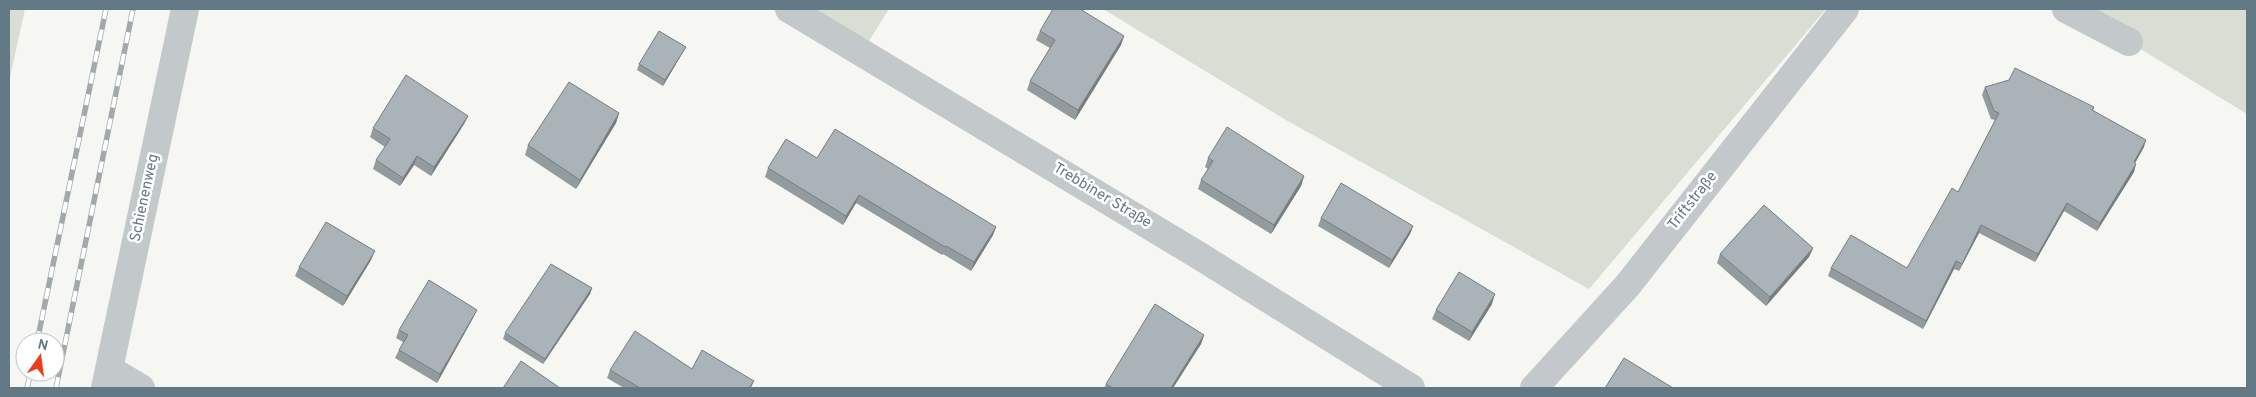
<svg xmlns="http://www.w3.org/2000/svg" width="2256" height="397" viewBox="0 0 2256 397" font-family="Overpass,sans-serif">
	<rect width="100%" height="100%" fill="#f6f6f2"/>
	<!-- green -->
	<path fill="#d8ded3" d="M 9,9 L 25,9 L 9,82 Z
		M 789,9 L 889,9 L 862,52 Z
		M 1103,9 L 1826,9 L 1589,289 L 1286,120 Z
		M 2087,9 L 2247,9 L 2247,114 L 2129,42 Z"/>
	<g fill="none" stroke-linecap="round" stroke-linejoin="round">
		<!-- minor -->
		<path stroke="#c3c8ca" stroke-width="28" d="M 789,9 L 1198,255 L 1411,388
			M 2066,9 L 2129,42
			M 109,369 L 141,388
			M 105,388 L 185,9
			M 1534,388 L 1627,286 L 1845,9"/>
		<defs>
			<path id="rail" d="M 37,342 L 106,9
				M 27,388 L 31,372
				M 56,388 L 133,9"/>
		</defs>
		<!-- rail casing -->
		<use href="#rail" stroke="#a1a9ae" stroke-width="5.5"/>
		<!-- rail -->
		<use href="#rail" stroke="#fff" stroke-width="4" stroke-dasharray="11" stroke-linecap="butt"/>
	</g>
	<!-- wall -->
	<path fill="#929b9e" d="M 1040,31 L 1124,36 L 1121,45 L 1075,120 L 1027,90 L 1030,81 L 1050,48 L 1036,40 Z
		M 683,52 L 663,86 L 637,70 L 639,64 Z
		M 1985,87 L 2094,107 L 2093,110 L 2144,147 L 2135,163 L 2134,172 L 2097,231 L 2064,211 L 2035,262 L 1979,233 L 1959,271 L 1954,269 L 1923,329 L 1828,276 L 1831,268 L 1907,268 L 1958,192 L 1995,120 L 1991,119 L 1982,95 Z
		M 619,113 L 616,123 L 576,189 L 525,155 L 528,145 Z
		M 468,116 L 464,124 L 431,176 L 414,165 L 400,186 L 373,169 L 376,160 L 385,147 L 370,137 L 373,128 Z
		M 817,158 L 996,227 L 993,235 L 971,271 L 943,254 L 942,255 L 856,203 L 843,225 L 765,177 L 768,168 Z
		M 1208,158 L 1304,176 L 1301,186 L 1271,234 L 1198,189 L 1201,180 L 1208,169 L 1205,167 Z
		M 1321,218 L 1413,226 L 1410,234 L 1389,268 L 1318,226 Z
		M 1813,248 L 1809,257 L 1766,306 L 1717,263 L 1720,254 Z
		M 371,260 L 343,306 L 295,276 L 299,267 Z
		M 592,288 L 590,294 L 543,364 L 503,339 L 505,333 Z
		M 1492,304 L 1469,341 L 1432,319 L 1436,310 Z
		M 473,318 L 437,383 L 395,358 L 403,342 L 396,338 L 399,330 Z
		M 1204,335 L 1201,344 L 1173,388 L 1104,388 L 1106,384 Z
		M 692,369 L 754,381 L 751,388 L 624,388 L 607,378 L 610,370 Z"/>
	<!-- shaded-wall -->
	<path fill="#777e81" d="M 1124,36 L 1121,45 L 1075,120 L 1078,110 Z
		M 686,47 L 683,52 L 663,86 L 665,80 Z
		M 619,113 L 616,123 L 576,189 L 580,180 Z
		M 468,116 L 464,124 L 431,176 L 434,167 Z
		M 2146,140 L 2144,147 L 2131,170 L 2134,162 Z
		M 417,156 L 414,165 L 400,186 L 403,178 Z
		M 2136,164 L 2134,172 L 2097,231 L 2100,223 Z
		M 1304,176 L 1301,186 L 1271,234 L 1274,225 Z
		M 859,195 L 856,203 L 843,225 L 846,216 Z
		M 2067,203 L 2064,211 L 2035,262 L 2038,254 Z
		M 1981,225 L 1979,233 L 1959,271 L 1962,264 Z
		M 1413,226 L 1410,234 L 1389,268 L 1392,260 Z
		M 996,227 L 993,235 L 971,271 L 974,262 Z
		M 1813,248 L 1809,257 L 1766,306 L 1770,297 Z
		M 375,251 L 371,260 L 343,306 L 347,296 Z
		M 1956,261 L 1954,269 L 1923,329 L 1926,321 Z
		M 592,288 L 590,294 L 543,364 L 545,359 Z
		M 1495,294 L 1492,304 L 1469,341 L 1472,332 Z
		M 477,310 L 473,318 L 437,383 L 440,374 Z
		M 1204,335 L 1201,344 L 1173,388 L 1171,388 Z"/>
	<!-- building -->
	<path fill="#aab4b8" stroke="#777e81" d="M 1053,9 L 1080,9 L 1124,36 L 1078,110 L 1030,81 L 1055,40 L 1040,31 Z
		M 659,31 L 686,47 L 665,80 L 639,64 Z
		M 2015,68 L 2094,107 L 2092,110 L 2146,140 L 2134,162 L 2136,164 L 2100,223 L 2067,203 L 2038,254 L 1981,225 L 1962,264 L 1956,261 L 1926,321 L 1831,268 L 1851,235 L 1907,268 L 1952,188 L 1958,192 L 1999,113 L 1994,111 L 1985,87 L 2009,80 Z
		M 406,75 L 468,116 L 434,167 L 417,156 L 403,178 L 376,160 L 390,139 L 373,128 Z
		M 569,82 L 619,113 L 580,180 L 528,145 Z
		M 1227,127 L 1304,176 L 1274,225 L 1201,180 L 1213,161 L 1208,158 Z
		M 835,129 L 996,227 L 974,262 L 946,246 L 945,247 L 859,195 L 846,216 L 768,168 L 786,139 L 817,158 Z
		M 1341,183 L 1413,226 L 1392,260 L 1321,218 Z
		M 1764,205 L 1813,248 L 1770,297 L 1720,254 Z
		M 326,222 L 375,251 L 347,296 L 299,267 Z
		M 551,264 L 592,288 L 545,359 L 505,333 Z
		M 1459,272 L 1495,294 L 1472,332 L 1436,310 Z
		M 429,280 L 477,310 L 440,374 L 399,350 L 408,335 L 399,330 Z
		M 1155,304 L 1204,335 L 1171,388 L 1113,388 L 1106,384 Z
		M 635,331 L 692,369 L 702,350 L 754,381 L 749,388 L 640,388 L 610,370 Z
		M 1624,358 L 1673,388 L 1605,388 Z
		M 521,361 L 560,388 L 503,388 Z"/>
	<g text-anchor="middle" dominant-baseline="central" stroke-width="5" stroke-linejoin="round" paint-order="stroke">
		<!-- street labels -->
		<g font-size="15" fill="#637985" stroke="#fff">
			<text transform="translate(1102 196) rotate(31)">Trebbiner Straße</text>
			<text transform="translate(145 198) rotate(-78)">Schienenweg</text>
			<text transform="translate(1693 201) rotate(-52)">Triftstraße</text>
		</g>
	</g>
	<!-- border -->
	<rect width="2256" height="397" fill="none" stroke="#637985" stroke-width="20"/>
	<!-- north arrow -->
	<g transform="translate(40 357) rotate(14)"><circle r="24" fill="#ffffff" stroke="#c1c9ce"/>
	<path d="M0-4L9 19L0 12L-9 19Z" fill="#ec3d1c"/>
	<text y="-8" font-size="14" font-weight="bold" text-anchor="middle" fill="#637985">N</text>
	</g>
</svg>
